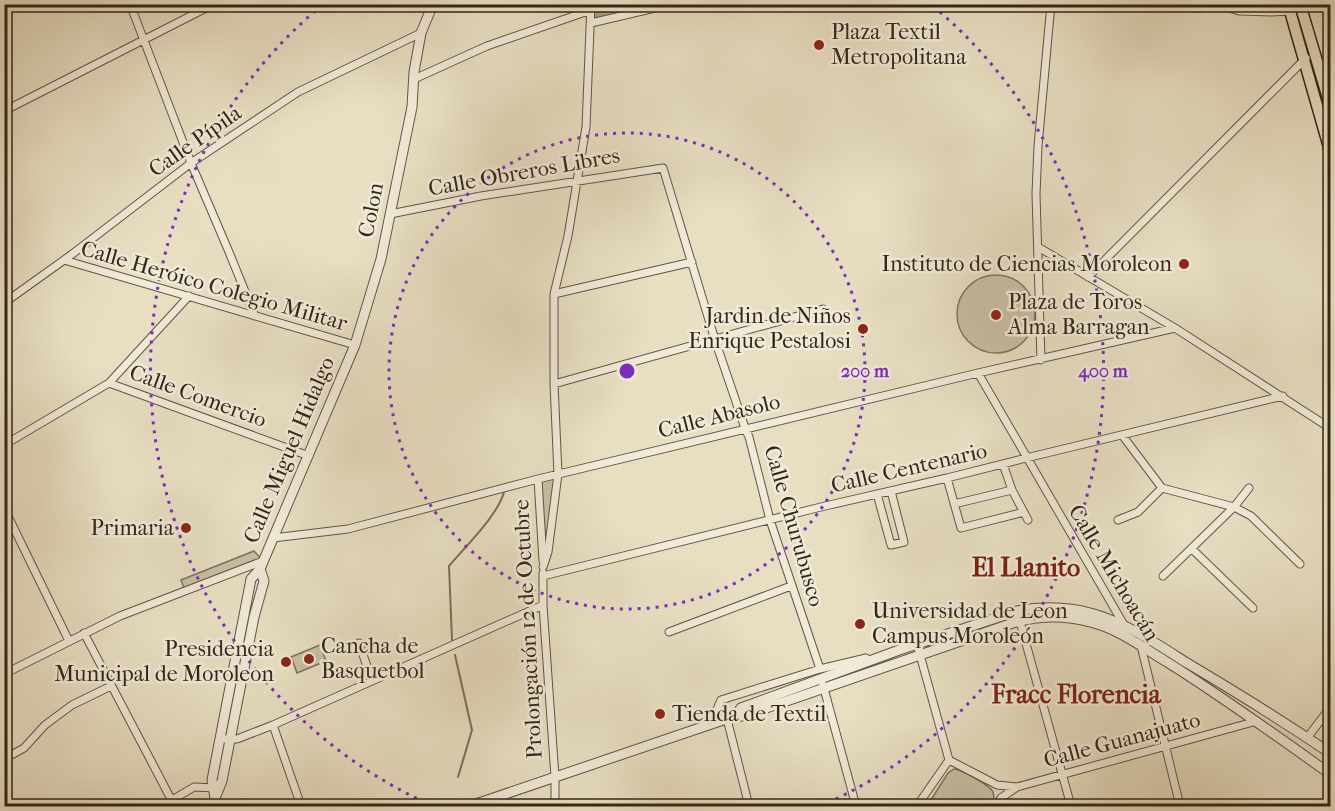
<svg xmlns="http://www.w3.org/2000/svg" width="1335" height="811" viewBox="0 0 1335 811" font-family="'IM FELL French Canon',serif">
	<rect width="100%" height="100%" fill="#e8dfc3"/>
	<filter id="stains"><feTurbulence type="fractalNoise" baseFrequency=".00333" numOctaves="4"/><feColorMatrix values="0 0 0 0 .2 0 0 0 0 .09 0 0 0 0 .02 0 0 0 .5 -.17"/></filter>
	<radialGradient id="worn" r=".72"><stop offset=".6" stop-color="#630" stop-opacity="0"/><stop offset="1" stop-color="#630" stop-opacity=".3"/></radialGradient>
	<!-- green -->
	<path fill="#c9c0a6" stroke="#7e7360" stroke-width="1.5" d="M957 314a39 39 0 1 1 78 0a39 39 0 1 1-78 0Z
		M 558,474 L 543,567 L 538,479 Z
		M 254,551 L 263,561 L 185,591 L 181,580 Z
		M 320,645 L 326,661 L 297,673 L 291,657 Z
		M 954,769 C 962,770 990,785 993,792 C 995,798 993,801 990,806 L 927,806 L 948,773 Z"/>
	<!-- water -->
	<path fill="#aba089" stroke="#7b6f5c" stroke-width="1.5" d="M 593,5 L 669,5 L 592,21 Z"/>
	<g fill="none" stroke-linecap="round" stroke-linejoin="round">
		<!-- stream -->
		<path stroke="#7b6f5c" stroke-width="2" d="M 452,640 L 449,566 C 465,547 498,515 504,492
			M 455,655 L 472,730 L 458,777"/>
		<defs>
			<path id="minor" d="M 130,4 L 191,163 L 229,252 L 255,316
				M 1059,4 L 1201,8 L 1215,4
				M 1217,4 L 1239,11 L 1272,12 L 1290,11
				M 591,23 L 672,4
				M 414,79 L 487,46 L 591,10
				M 4,111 L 214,4
				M 390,214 L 481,196 L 663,168 L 715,340 L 745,428 L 749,437 L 770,520 L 820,669
				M 1038,247 L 1175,328 L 1330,428
				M 64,260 L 355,345
				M 1088,277 L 1306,58
				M 554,294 L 692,262
				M 4,303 L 71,255 L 191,163 L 298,92 L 421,33
				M 1041,360 L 1036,194 L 1038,146 L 1051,4
				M 978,373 L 1124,625
				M 109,383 L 309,456
				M 554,384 L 823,309
				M 1122,435 L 1162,488 L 1234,507 L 1251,516 L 1300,564
				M 4,445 L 109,383 L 189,296
				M 1003,464 L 1012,490 L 1028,520
				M 947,478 L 961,528 L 1024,512
				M 538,479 L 543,561
				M 877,494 L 891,545 L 904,542 L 891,491
				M 954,504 L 1012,490
				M 4,508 L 69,641
				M 1118,520 L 1138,512 L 1162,488
				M 273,538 L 348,529 L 538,479 L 978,373 L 1175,328
				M 1192,549 L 1253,608
				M 543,567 L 548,552 L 558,474 L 554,384 L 554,294 L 568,236 L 586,127 L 591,4
				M 543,573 L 543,605 L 555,777 L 555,806
				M 543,576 L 825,506 L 947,478 L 1026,458 L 1283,396
				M 1163,576 L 1234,507 L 1249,488
				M 1017,611 L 1071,806
				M 669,632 L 791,586
				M 84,633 L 172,801
				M 359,643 L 372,681
				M 1139,643 L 1141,646 L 1180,806
				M 917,644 L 949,760
				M 4,674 L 120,616 L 263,561
				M 823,685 L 856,806
				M 727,719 L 749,806
				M 717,722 L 715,714 L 721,700 L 820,669 L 866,658
				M 273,725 L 301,806
				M 1307,738 L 1330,708
				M 225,739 L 237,739 L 273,725 L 543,605
				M 4,759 L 24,748 L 45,725 L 72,705 L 111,686
				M 949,760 L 997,785 L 1017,787 L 1257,721
				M 162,806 L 194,787 L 217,788
				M 917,806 L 949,760
				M 996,806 L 1001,798 L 1017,787"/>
			<path id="tertiary" d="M 735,716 L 741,708 L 902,649 L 1017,611 C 1043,606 1069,607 1094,614 C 1128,624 1157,644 1187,663 C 1236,692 1284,722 1330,753
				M 215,798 L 212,780 L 251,579 L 260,569 L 355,345 L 381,259 L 412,107 L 414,72 L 421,33 L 433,4
				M 214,806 L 215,798 L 222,781 L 254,617 L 264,581 L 260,569
				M 470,806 L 735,716 L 743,716 L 1013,623 C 1037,616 1065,615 1090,622 C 1119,629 1142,647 1167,662 C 1223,697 1277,736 1330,774"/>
			<path id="primary" d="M 1288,4 L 1330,151
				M 1300,4 L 1330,105"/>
		</defs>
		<!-- minor casing -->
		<use href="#minor" stroke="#615444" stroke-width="9"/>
		<!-- tertiary casing -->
		<use href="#tertiary" stroke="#615444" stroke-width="11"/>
		<!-- primary casing -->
		<use href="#primary" stroke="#342619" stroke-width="13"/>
		<!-- minor -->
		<use href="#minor" stroke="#f0ead8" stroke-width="7"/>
		<!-- tertiary -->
		<use href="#tertiary" stroke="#f0ead8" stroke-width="9"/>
		<!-- primary -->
		<use href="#primary" stroke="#e8dfc3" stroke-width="10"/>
	</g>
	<!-- distance rings -->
	<g fill="none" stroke="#7b2cbf" stroke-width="3" stroke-dasharray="3 6">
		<circle cx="627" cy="371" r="238"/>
		<path d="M433 806A476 476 0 0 1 321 6M933 6A476 476 0 0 1 821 806"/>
	</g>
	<!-- markers -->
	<g fill="#8f2418" stroke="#f0ead8" stroke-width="2">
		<circle cx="819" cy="45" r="6"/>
		<circle cx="1184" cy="264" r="6"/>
		<circle cx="996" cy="315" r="6"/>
		<circle cx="863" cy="329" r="6"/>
		<circle cx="186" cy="528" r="6"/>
		<circle cx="860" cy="624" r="6"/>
		<circle cx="309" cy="659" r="6"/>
		<circle cx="286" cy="662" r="6"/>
		<circle cx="660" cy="714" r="6"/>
	</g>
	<g text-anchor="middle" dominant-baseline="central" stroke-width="5" stroke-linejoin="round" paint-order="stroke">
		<!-- poi labels -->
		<g font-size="22" fill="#342619" stroke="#f0ead8" text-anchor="start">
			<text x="831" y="32">Plaza Textil<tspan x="831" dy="25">Metropolitana</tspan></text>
			<text x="1172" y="264" text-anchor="end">Instituto de Ciencias Moroleon</text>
			<text x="1008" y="302">Plaza de Toros<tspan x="1008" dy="25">Alma Barragan</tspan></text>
			<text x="851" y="316" text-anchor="end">Jardin de Niños<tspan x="851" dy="25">Enrique Pestalosi</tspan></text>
			<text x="174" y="528" text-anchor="end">Primaria</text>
			<text x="872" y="611">Universidad de Leon<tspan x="872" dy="25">Campus Moroleón</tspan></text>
			<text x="321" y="646">Cancha de<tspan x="321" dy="25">Basquetbol</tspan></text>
			<text x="274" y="649" text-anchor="end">Presidencia<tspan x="274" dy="25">Municipal de Moroleon</tspan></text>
			<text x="672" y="714">Tienda de Textil</text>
		</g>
		<!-- street labels -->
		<g font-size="22" fill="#342619" stroke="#f0ead8">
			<text transform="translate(195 141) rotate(-35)">Calle Pípila</text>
			<text transform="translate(524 172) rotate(-10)">Calle Obreros Libres</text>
			<text transform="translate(371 210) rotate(-79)">Colon</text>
			<text transform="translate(214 286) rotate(16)">Calle Heróico Colegio Militar</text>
			<text transform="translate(198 396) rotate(20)">Calle Comercio</text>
			<text transform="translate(719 416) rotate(-14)">Calle Abasolo</text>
			<text transform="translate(289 450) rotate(-67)">Calle Miguel Hidalgo</text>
			<text transform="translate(909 468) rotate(-13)">Calle Centenario</text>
			<text transform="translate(794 526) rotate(74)">Calle Churubusco</text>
			<text transform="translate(1114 573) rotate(59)">Calle Michoacán</text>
			<text transform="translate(528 629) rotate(-93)">Prolongación 12 de Octubre</text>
			<text transform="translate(1122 740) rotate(-15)">Calle Guanajuato</text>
		</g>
		<!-- quarter labels -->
		<g font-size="26" font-weight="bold" fill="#7a1f14" stroke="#f0ead8">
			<text x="1026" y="567">El Llanito</text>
			<text x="1076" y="694">Fracc Florencia</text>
		</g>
	</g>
	<circle cx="627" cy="371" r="9" fill="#7b2cbf" stroke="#f0ead8" stroke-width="3"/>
	<g font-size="18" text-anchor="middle" font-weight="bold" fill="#7b2cbf" stroke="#f0ead8" stroke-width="5" stroke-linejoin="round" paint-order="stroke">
		<text x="865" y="377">200 m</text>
		<text x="1103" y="377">400 m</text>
	</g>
	<!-- margin -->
	<rect width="1335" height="811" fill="none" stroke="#e8dfc3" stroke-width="24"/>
	<rect x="6" y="6" width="1323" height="799" fill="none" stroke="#342619" stroke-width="3"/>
	<rect x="12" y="12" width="1311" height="787" fill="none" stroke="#342619" stroke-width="1.5"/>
	<rect width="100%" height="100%" filter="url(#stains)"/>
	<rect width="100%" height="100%" fill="url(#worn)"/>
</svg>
